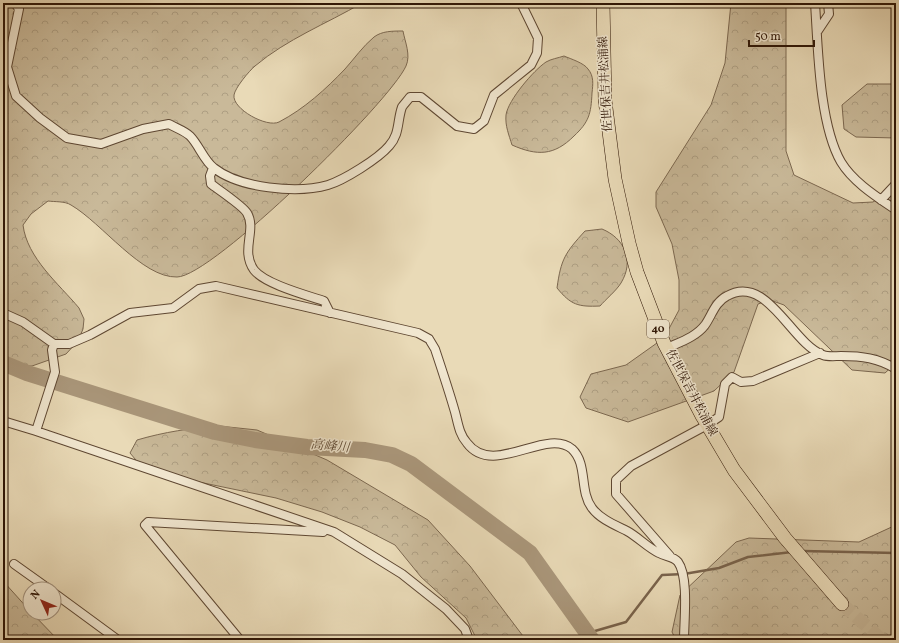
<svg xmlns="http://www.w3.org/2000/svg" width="899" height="643" viewBox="0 0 899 643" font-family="Vollkorn,'Noto Serif JP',serif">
	<defs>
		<pattern id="forest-crowns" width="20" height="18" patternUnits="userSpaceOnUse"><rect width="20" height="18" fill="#c9b999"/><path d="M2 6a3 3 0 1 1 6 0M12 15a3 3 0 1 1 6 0" fill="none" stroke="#ad9e82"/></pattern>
	</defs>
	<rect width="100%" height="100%" fill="#e9dab7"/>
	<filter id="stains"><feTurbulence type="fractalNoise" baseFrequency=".005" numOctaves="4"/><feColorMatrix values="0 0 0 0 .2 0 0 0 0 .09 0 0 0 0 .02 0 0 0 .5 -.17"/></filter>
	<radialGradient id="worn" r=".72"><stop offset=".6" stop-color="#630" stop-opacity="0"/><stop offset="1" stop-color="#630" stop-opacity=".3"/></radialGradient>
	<!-- forest -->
	<path fill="url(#forest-crowns)" stroke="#7c6850" d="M 3,3 L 362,3 C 326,24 287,39 255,66 C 249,71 235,88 234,95 C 232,109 267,128 279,122 C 304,109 326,89 345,69 C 354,59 363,46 374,37 C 382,31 392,31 403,31 C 405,42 411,55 406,66 C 390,102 212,277 177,277 C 142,278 102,223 71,205 C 65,201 55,202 48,201 L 31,214 L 23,225 C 27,258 59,284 79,308 L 84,319 L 83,329 L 78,341 L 66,354 L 32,366 L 3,367 Z
		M 731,3 L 786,3 L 786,151 L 794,175 L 853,203 L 873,202 L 896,186 L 896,363 L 885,373 L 852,370 L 784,305 L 770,300 L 758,304 L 734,372 L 714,391 L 628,422 L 586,408 L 580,397 L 591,374 L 626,365 L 664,338 L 679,310 L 679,280 L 672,244 L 656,207 L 656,192 L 711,105 L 725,63 Z
		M 564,56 C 571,59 584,63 588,69 C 594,76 593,84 592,93 C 591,114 589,122 574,136 C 554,156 537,156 512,145 C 509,135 505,126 506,115 C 508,100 534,70 546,62 C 551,59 558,58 564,56 Z
		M 867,84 L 896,84 L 896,138 L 856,137 L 844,129 L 842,105 Z
		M 602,229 C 624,238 635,260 621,283 C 616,291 606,299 600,306 C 578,307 571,305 557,288 C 561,259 565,253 585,231 Z
		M 219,426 L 257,430 L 327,460 L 428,520 L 470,566 L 526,640 L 477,640 L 466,618 L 421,577 L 395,545 L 360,527 L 322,512 L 276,498 L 194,481 L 141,466 L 130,453 L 137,440 C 164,432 191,428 219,426 Z
		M 896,525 L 896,640 L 676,640 L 672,632 L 680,595 L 736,542 L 749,538 L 859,542 Z
		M 3,581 L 30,611 L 30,613 L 32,613 L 58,640 L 3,640 Z"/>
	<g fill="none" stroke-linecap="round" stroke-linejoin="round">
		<!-- stream -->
		<path stroke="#79634c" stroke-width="2.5" d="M 803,551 L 896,553
			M 588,633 L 626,622 L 662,575 L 684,574 L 719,568 L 748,557 L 792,552"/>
		<!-- river -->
		<path stroke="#aa977b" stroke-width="16" d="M 3,363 L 27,373 L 215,432 L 255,440 L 307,447 L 365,450 L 392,455 L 411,464 L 530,553 L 592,640"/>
		<!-- primary-tunnel -->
		<path stroke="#c4b394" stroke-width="13" stroke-dasharray="13 6" stroke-linecap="butt" d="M 842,604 L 882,640"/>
		<defs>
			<path id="minor" d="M 15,3 L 19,9 L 7,67 L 16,96 L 40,118 L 67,138 L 101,144 L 143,129 L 169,124 C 176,128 185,131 190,136 C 199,145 204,161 214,168 C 239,188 297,194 328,185 C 344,180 378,159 389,146 C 400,134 397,121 402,107 C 404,104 408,100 410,97 L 421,97 L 457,126 L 474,129 L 484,121 L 494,95 L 531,65 L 537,53 L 538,38 L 521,3
				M 815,3 C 818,47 819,124 841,162 C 853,182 877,197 896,210
				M 817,32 L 829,14 L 828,3
				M 213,168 L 210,176 L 211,184 C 219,190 243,206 247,213 C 257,230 240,250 254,270 C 265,284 306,295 324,301 L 330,313
				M 881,200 L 896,184
				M 3,313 L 23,322 L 54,344 L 69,344 L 90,335 L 130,313 L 173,308 L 199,289 L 216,286 L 418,333 L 429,339 L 435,349 C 442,370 449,391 455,412 C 458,423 459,434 467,443 C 493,478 546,427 572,449 C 588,464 579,491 592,508 C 600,519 615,525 627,531 C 638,537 648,548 659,553 C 666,557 673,556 678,562 C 689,577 684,621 684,640
				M 667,348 C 680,342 696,337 705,325 C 712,315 715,302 727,296 C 767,273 791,343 823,355 C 828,357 835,356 841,356 C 862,356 878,358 896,369
				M 3,421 L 36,431 L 334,532 L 402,574 L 446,609 L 465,629 L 469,640
				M 36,431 L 55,372 L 52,350 L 54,344
				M 670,556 L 616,494 L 616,480 L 631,466 L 707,425 L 719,417 L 725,384 L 732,377 L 741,382 L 753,381 L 820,353
				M 14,564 L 49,589
				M 54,593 L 118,640
				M 240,640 L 145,525 L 148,522 L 323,532"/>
			<path id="primary" d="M 603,3 L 605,100 L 615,179 L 629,243 L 637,272 L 664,343 L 702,416 L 734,470 L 785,538 L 842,604"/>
		</defs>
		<!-- minor casing -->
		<use href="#minor" stroke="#5e4732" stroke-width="10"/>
		<!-- primary casing -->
		<use href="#primary" stroke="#2f1606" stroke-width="14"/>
		<!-- minor -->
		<use href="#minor" stroke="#f1e7d0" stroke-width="8"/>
		<!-- primary -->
		<use href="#primary" stroke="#e9dab7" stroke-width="13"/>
	</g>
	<g text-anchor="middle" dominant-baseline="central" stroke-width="3" stroke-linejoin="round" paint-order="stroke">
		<!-- shield labels -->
		<rect fill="#f1e7d0" stroke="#695543" stroke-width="1" x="647" y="320" width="22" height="18" rx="3"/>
		<g font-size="11" font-weight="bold" fill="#2f1606">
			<text x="658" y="329">40</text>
		</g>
		<!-- street labels -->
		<g font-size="12" fill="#2f1606" stroke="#f1e7d0">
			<text transform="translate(606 84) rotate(-93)">佐世保吉井松浦線</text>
			<text transform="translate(691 393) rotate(62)">佐世保吉井松浦線</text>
		</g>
		<!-- water labels -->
		<g font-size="13" font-style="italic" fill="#604a35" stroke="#f1e7d0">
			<text transform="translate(330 447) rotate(5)">高峰川</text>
		</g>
	</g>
	<!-- margin -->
	<rect width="899" height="643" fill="none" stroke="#e9dab7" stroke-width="16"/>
	<rect x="4" y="4" width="891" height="635" fill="none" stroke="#2f1606" stroke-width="2"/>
	<rect x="8" y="8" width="883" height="627" fill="none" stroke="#2f1606"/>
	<!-- north arrow -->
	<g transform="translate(42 601) rotate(314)"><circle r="19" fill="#f1e7d0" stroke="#a3937f"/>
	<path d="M0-3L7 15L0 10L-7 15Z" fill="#8f2418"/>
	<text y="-6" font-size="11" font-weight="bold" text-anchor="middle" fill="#2f1606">N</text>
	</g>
	<!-- scale -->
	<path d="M749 40v6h65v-6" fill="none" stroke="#2f1606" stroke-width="2"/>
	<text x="755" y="40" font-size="12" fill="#2f1606" stroke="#f1e7d0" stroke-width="3" paint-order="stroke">50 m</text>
	<rect width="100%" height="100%" filter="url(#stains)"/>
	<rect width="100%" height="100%" fill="url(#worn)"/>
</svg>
